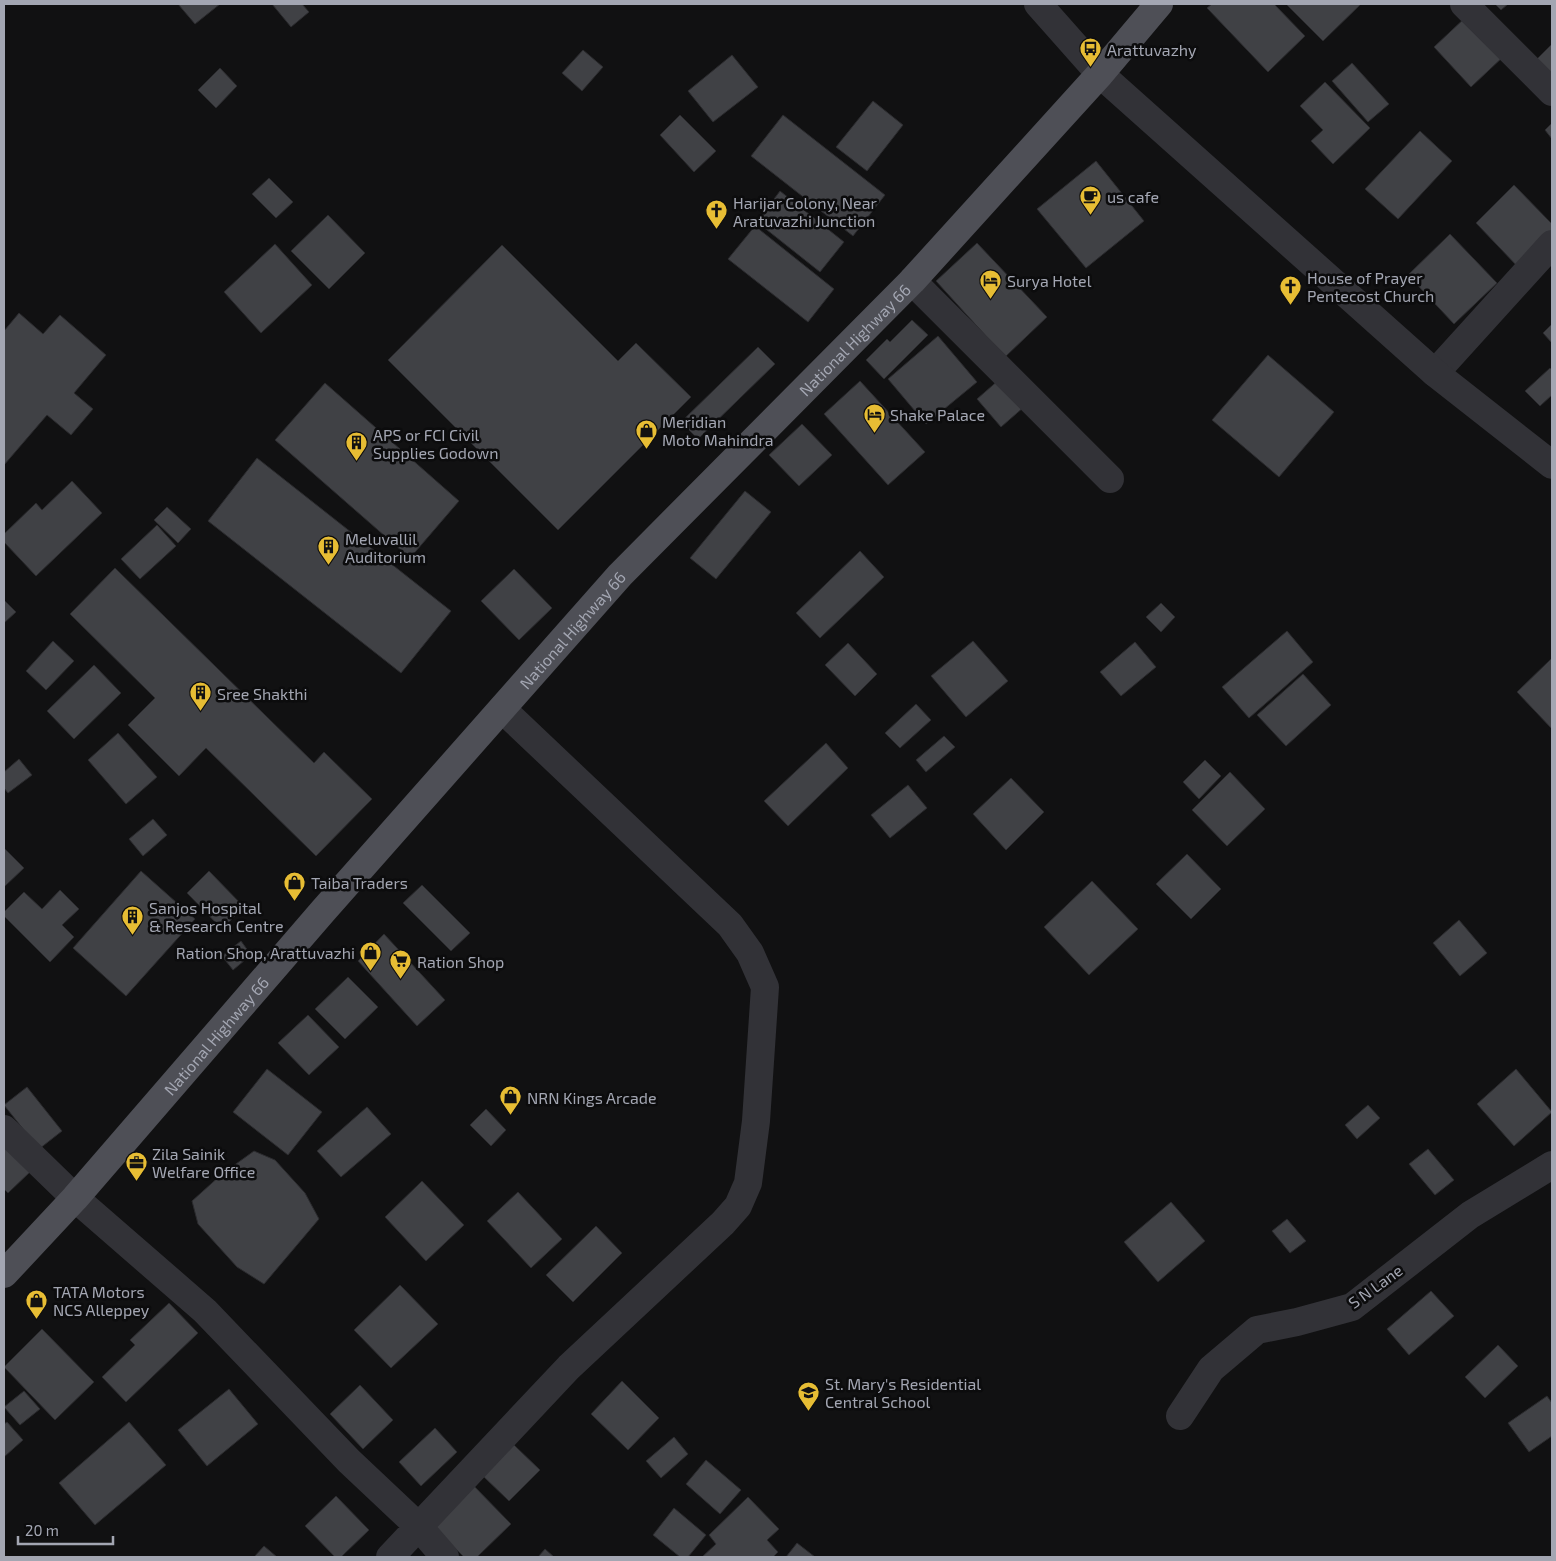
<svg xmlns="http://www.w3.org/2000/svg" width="1556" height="1561" viewBox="0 0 1556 1561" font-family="'Exo 2',sans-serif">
	<rect width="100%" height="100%" fill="#111112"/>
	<!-- building -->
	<path fill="#404145" stroke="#2b2b2e" d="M 178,4 L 220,4 L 195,24 Z
		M 272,4 L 302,4 L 309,12 L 291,27 Z
		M 1212,4 L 1274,4 L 1305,36 L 1268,72 L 1207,8 Z
		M 1286,4 L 1361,4 L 1323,41 Z
		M 1495,4 L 1508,4 L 1501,10 Z
		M 1467,16 L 1505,55 L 1471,87 L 1434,47 Z
		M 1552,44 L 1552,77 L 1536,60 Z
		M 583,50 L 603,67 L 582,91 L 562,73 Z
		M 732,55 L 758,87 L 713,122 L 688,91 Z
		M 1352,63 L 1389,104 L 1368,122 L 1332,81 Z
		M 220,68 L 237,86 L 216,108 L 198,90 Z
		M 1325,82 L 1370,128 L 1333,164 L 1311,141 L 1323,130 L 1300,106 Z
		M 873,101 L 903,125 L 867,171 L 836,147 Z
		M 680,115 L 716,151 L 694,172 L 660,135 Z
		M 783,115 L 885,195 L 853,236 L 751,156 Z
		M 1552,123 L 1552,139 L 1545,130 Z
		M 1420,131 L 1452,161 L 1398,219 L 1365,189 Z
		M 1096,161 L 1144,221 L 1086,268 L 1037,209 Z
		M 269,178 L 293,202 L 276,218 L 252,194 Z
		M 1514,185 L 1552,224 L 1552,234 L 1518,267 L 1476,223 Z
		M 780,191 L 844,242 L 820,272 L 757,222 Z
		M 328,215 L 365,253 L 329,289 L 291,251 Z
		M 755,226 L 834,289 L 808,322 L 728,259 Z
		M 1450,234 L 1497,283 L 1454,324 L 1408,275 Z
		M 977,243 L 1047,317 L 1005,357 L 936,281 Z
		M 275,244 L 312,285 L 261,333 L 224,292 Z
		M 502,245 L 618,361 L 636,343 L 691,397 L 558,530 L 388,360 Z
		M 19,313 L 43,334 L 60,315 L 106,355 L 74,393 L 93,409 L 71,435 L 47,415 L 4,465 L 4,331 Z
		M 912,320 L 928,335 L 884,379 L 866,360 L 887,339 L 890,342 Z
		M 1552,324 L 1552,343 L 1543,333 Z
		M 938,336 L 977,382 L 926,424 L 888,379 Z
		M 758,347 L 775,364 L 698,439 L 681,422 Z
		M 1268,355 L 1334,412 L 1279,477 L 1212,420 Z
		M 1550,368 L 1552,370 L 1552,395 L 1540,406 L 1525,391 Z
		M 1001,378 L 1025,406 L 1001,427 L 977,399 Z
		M 860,381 L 925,452 L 888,485 L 824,414 Z
		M 325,383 L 459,501 L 410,558 L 275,440 Z
		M 802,424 L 832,455 L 799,486 L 769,455 Z
		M 257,458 L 451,611 L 401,673 L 208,521 Z
		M 72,481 L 102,513 L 36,576 L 4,542 L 4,534 L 36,503 L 42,510 Z
		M 745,491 L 771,512 L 716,579 L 690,558 Z
		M 167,507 L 191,529 L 178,543 L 154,520 Z
		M 157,525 L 176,546 L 140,579 L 121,559 Z
		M 860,551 L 884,577 L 820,638 L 796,613 Z
		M 115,568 L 314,763 L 324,752 L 372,799 L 316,856 L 206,748 L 179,776 L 128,725 L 155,698 L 70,614 Z
		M 514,569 L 552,608 L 519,640 L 481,601 Z
		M 4,600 L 16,612 L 4,623 Z
		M 1161,603 L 1175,617 L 1161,632 L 1146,617 Z
		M 1287,631 L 1313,662 L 1249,718 L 1222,687 Z
		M 53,641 L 74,661 L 46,690 L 26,671 Z
		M 973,641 L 1008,681 L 966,717 L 931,676 Z
		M 1135,642 L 1156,667 L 1121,696 L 1100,672 Z
		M 848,643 L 877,674 L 855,696 L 825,665 Z
		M 1552,658 L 1552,729 L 1517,692 Z
		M 94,665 L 121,693 L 74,739 L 47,711 Z
		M 1303,674 L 1331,705 L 1286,746 L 1257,715 Z
		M 916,704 L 931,720 L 900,748 L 885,733 Z
		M 118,733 L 157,777 L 126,804 L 88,760 Z
		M 944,736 L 955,747 L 926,772 L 916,760 Z
		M 826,743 L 848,768 L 788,826 L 764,801 Z
		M 19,759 L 32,775 L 8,793 L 4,788 L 4,772 Z
		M 1205,760 L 1221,776 L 1199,799 L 1183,782 Z
		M 1230,772 L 1265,809 L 1227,846 L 1192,810 Z
		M 1011,778 L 1044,812 L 1006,850 L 973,814 Z
		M 908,785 L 927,808 L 890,838 L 871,815 Z
		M 153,819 L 167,835 L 143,856 L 129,839 Z
		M 5,849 L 24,868 L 4,887 L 4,851 Z
		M 1187,854 L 1221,889 L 1191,919 L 1156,884 Z
		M 141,871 L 195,919 L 126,996 L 73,948 Z
		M 209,871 L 244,907 L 222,929 L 187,893 Z
		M 1092,881 L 1138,929 L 1089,975 L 1044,927 Z
		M 422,885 L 470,933 L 451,951 L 403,903 Z
		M 60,890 L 79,909 L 62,925 L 74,937 L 50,962 L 4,916 L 4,912 L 24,892 L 42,909 Z
		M 1459,920 L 1487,953 L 1460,976 L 1433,943 Z
		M 384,934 L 445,1000 L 417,1026 L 358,961 Z
		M 241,941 L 251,955 L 233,970 L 222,956 Z
		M 348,977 L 378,1007 L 345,1039 L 315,1009 Z
		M 308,1015 L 339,1047 L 309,1075 L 278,1043 Z
		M 267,1069 L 322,1112 L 288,1155 L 233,1112 Z
		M 1516,1069 L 1552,1112 L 1514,1146 L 1477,1104 Z
		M 27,1087 L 62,1131 L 39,1149 L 4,1105 Z
		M 1368,1105 L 1380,1118 L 1357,1139 L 1345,1125 Z
		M 367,1107 L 391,1134 L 341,1177 L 317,1151 Z
		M 486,1109 L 506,1130 L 491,1146 L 470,1125 Z
		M 4,1143 L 30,1172 L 8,1193 L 4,1189 Z
		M 1428,1149 L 1454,1180 L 1435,1195 L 1409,1164 Z
		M 254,1151 L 275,1160 L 305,1193 L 319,1219 L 264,1284 L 237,1267 L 198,1224 L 192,1201 L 222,1174 Z
		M 422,1181 L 464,1225 L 426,1261 L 385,1217 Z
		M 518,1192 L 562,1239 L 531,1268 L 487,1221 Z
		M 1171,1202 L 1205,1241 L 1158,1282 L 1124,1242 Z
		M 1287,1219 L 1306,1241 L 1290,1253 L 1272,1231 Z
		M 596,1226 L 622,1253 L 573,1302 L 546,1275 Z
		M 400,1285 L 438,1324 L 391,1368 L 354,1330 Z
		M 1431,1291 L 1454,1316 L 1409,1355 L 1387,1329 Z
		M 169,1303 L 198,1333 L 126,1402 L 102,1377 L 135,1345 L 130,1340 Z
		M 42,1329 L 94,1382 L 55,1420 L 4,1367 Z
		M 1498,1345 L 1518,1366 L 1485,1398 L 1465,1377 Z
		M 622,1381 L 659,1418 L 628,1450 L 591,1414 Z
		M 360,1385 L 393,1420 L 363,1449 L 330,1414 Z
		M 229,1389 L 258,1424 L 207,1466 L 178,1430 Z
		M 24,1391 L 40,1409 L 20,1425 L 4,1407 Z
		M 1547,1396 L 1552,1403 L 1552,1436 L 1529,1452 L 1508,1423 Z
		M 7,1422 L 23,1440 L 4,1457 L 4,1424 Z
		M 129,1422 L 166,1465 L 95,1525 L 59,1483 Z
		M 435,1428 L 457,1452 L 421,1486 L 399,1462 Z
		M 674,1437 L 688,1454 L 661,1478 L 646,1461 Z
		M 514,1445 L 540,1470 L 509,1501 L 483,1476 Z
		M 706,1460 L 741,1490 L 720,1514 L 686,1484 Z
		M 472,1484 L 511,1524 L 477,1557 L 464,1557 L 431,1524 Z
		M 336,1496 L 369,1530 L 341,1557 L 335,1557 L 305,1526 Z
		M 748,1497 L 779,1529 L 767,1540 L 778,1552 L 773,1557 L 702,1557 L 716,1544 L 709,1535 Z
		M 674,1508 L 706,1535 L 688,1557 L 680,1557 L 653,1535 Z
		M 797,1543 L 815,1557 L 786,1557 Z
		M 264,1546 L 277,1557 L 254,1557 Z
		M 545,1549 L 554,1557 L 538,1557 Z"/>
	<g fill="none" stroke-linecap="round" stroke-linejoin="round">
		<!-- minor -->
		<path stroke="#323237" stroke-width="28" d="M 1464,4 L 1552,92
			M 912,281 L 1110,479
			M 1435,373 L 1552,244
			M 4,1129 L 75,1198 L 205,1311 L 349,1461 L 419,1527 L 445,1557
			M 1180,1416 L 1211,1369 L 1257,1330 L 1297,1322 L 1352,1307 L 1470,1215 L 1552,1165
			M 390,1557 L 569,1367 L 723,1223 L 738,1206 L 748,1183 L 756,1121 L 765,987 L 750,953 L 730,925 L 502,709"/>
		<!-- tertiary -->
		<path stroke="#323237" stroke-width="28" d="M 1038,4 L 1100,74 L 1435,373 L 1552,465"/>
		<!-- primary -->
		<path stroke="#4e4f56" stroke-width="28" id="s1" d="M 4,1274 L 75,1198 L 323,911 L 620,575 L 912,281 L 1100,74 L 1159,4"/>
	</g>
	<!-- icons -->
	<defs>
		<symbol id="bus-pin" viewBox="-11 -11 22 30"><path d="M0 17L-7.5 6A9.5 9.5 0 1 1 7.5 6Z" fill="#e7bd34" stroke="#0c0c0d"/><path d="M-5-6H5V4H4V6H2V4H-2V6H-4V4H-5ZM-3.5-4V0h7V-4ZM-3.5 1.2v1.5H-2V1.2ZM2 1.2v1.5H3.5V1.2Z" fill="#111"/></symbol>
		<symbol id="cafe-pin" viewBox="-11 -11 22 30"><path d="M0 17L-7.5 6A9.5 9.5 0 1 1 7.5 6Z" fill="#e7bd34" stroke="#0c0c0d"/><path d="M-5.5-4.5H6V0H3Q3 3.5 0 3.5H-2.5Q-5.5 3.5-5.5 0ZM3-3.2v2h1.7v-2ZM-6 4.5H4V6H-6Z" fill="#111"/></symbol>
		<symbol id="church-pin" viewBox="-11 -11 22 30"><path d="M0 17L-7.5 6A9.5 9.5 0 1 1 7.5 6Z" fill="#e7bd34" stroke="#0c0c0d"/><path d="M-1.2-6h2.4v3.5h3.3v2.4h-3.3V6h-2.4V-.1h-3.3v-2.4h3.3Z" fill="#111"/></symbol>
		<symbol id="hotel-pin" viewBox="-11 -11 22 30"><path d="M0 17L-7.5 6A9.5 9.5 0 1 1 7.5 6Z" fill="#e7bd34" stroke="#0c0c0d"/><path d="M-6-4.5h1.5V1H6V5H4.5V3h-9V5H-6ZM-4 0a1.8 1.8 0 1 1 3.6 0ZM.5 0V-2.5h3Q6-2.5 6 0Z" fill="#111"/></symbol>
		<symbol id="shop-pin" viewBox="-11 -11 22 30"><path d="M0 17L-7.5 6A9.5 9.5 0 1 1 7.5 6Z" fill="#e7bd34" stroke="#0c0c0d"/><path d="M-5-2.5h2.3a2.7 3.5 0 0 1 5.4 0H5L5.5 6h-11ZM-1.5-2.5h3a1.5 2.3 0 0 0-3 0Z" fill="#111"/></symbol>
		<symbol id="building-pin" viewBox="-11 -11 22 30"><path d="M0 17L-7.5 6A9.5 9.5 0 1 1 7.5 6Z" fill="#e7bd34" stroke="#0c0c0d"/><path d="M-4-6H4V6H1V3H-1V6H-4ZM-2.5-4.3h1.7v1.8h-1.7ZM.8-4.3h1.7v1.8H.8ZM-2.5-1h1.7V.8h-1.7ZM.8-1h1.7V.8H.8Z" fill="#111"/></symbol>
		<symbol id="supermarket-pin" viewBox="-11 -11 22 30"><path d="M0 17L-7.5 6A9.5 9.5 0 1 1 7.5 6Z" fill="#e7bd34" stroke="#0c0c0d"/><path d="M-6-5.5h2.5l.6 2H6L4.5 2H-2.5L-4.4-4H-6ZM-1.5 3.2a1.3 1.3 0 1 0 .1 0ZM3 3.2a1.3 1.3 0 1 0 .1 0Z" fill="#111"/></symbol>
		<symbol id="office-pin" viewBox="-11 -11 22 30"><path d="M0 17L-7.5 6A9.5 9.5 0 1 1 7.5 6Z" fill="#e7bd34" stroke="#0c0c0d"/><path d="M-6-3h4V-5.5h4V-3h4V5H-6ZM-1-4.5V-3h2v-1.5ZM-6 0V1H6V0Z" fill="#111"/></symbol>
		<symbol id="school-pin" viewBox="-11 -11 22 30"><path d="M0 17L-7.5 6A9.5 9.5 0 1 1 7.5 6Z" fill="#e7bd34" stroke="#0c0c0d"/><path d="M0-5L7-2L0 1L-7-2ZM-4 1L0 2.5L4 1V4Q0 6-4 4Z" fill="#111"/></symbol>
	</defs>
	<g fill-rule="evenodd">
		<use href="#bus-pin" x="1078" y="36" width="25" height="34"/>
		<use href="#cafe-pin" x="1078" y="184" width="25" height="34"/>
		<use href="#church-pin" x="704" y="198" width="25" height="34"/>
		<use href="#hotel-pin" x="978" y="268" width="25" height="34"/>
		<use href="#church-pin" x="1278" y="274" width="25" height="34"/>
		<use href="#hotel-pin" x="862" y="402" width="25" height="34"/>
		<use href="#shop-pin" x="634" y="418" width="25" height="34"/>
		<use href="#building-pin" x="344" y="430" width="25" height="34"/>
		<use href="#building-pin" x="316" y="534" width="25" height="34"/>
		<use href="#building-pin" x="188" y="680" width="25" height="34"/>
		<use href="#shop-pin" x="282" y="870" width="25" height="34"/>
		<use href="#building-pin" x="120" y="904" width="25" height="34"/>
		<use href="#shop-pin" x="358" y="940" width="25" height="34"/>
		<use href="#supermarket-pin" x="388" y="948" width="25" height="34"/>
		<use href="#shop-pin" x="498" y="1084" width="25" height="34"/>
		<use href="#office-pin" x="124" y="1150" width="25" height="34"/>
		<use href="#shop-pin" x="24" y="1288" width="25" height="34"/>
		<use href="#school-pin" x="796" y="1380" width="25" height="34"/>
	</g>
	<g text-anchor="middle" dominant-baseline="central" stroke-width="5" stroke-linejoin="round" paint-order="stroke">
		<!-- poi labels -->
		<g font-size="16" fill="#a3a6b2" stroke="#0c0c0d" text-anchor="start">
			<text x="1107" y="49">Arattuvazhy</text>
			<text x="1107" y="196">us cafe</text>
			<text x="733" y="202">Harijar Colony, Near<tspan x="733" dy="18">Aratuvazhi Junction</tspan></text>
			<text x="1307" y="277">House of Prayer<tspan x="1307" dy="18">Pentecost Church</tspan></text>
			<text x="1007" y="280">Surya Hotel</text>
			<text x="890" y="414">Shake Palace</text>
			<text x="662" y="421">Meridian<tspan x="662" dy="18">Moto Mahindra</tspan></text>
			<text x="373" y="434">APS or FCI Civil<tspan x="373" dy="18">Supplies Godown</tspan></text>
			<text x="345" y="538">Meluvallil<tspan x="345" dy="18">Auditorium</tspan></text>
			<text x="217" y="693">Sree Shakthi</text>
			<text x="311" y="882">Taiba Traders</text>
			<text x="149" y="907">Sanjos Hospital<tspan x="149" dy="18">&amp; Research Centre</tspan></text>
			<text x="355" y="952" text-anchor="end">Ration Shop, Arattuvazhi</text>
			<text x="417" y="961">Ration Shop</text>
			<text x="527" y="1097">NRN Kings Arcade</text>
			<text x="152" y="1153">Zila Sainik<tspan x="152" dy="18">Welfare Office</tspan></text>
			<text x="53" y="1291">TATA Motors<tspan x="53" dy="18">NCS Alleppey</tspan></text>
			<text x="825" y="1383">St. Mary's Residential<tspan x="825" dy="18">Central School</tspan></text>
		</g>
		<!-- street labels -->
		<g font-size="16" fill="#a3a6b2" stroke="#0c0c0d">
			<text stroke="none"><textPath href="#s1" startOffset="1264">National Highway 66</textPath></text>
			<text stroke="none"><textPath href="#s1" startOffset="859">National Highway 66</textPath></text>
			<text stroke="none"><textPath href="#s1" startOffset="319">National Highway 66</textPath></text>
			<text transform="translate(1375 1286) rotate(-36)">S N Lane</text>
		</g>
	</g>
	<!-- border -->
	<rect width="1556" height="1561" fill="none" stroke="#a3a6b2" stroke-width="10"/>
	<!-- scale -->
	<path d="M18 1536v8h95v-8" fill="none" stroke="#a3a6b2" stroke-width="2.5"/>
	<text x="25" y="1536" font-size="15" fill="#a3a6b2" stroke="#0c0c0d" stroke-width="4" paint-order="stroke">20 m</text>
</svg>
